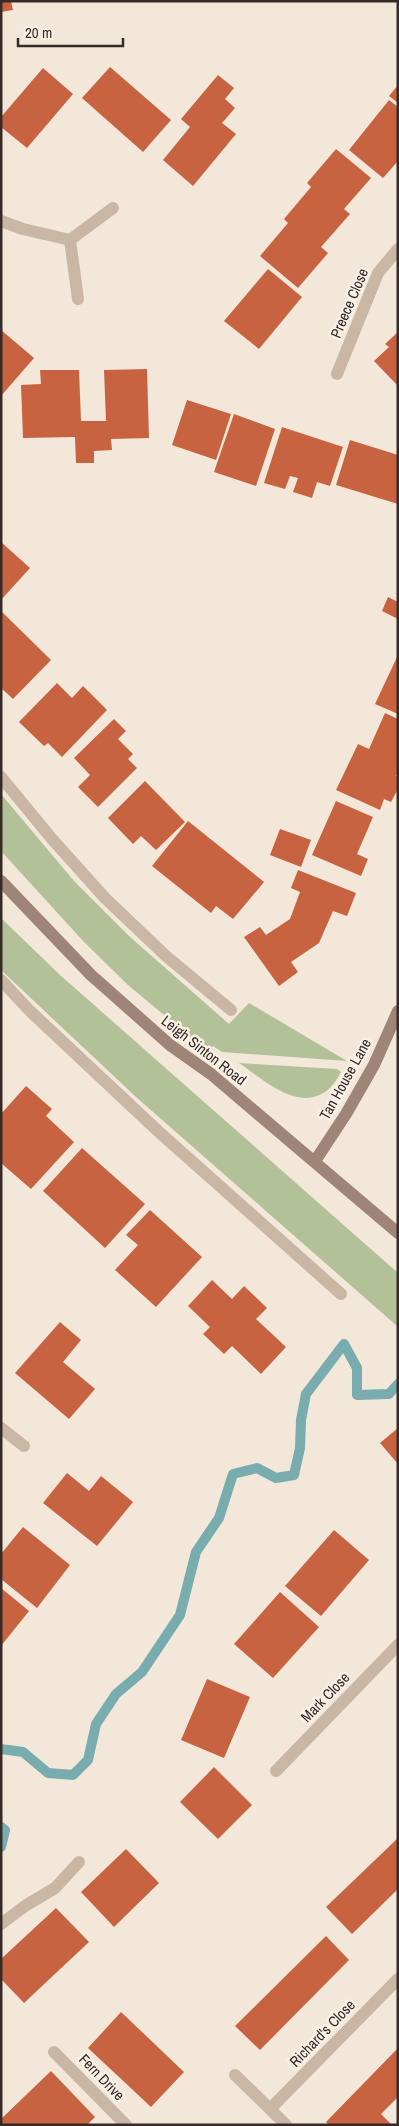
<svg xmlns="http://www.w3.org/2000/svg" width="399" height="2126" viewBox="0 0 399 2126" font-family="'Archivo Narrow',sans-serif">
	<rect width="100%" height="100%" fill="#f2e7d9"/>
	<!-- green -->
	<path fill="#b3c199" d="M 1,794 L 74,881 L 129,936 L 229,1024 L 249,1003 L 347,1061 L 222,1052 L 213,1046 L 207,1051 L 128,985 L 84,942 L 1,851 Z
		M 1,918 L 60,975 L 398,1273 L 397,1326 L 136,1097 L 1,970 Z
		M 239,1063 L 337,1069 L 341,1072 C 338,1077 334,1084 330,1088 C 300,1115 264,1080 239,1063 Z"/>
	<g fill="none" stroke-linecap="round" stroke-linejoin="round">
		<!-- stream -->
		<path stroke="#78acaf" stroke-width="10" d="M 1,1749 L 23,1752 L 48,1773 L 73,1775 L 88,1760 L 96,1724 L 116,1694 L 142,1672 L 180,1615 L 196,1552 L 219,1518 L 233,1474 L 257,1468 L 276,1478 L 294,1475 L 300,1448 L 301,1420 L 306,1394 L 344,1344 L 357,1368 L 357,1395 L 389,1394 L 398,1384
			M 1,1827 L 5,1830 L 1,1847"/>
	</g>
	<!-- building -->
	<path fill="#c86341" d="M 1,1 L 11,1 L 13,10 L 1,12 Z
		M 110,67 L 171,120 L 143,152 L 82,98 Z
		M 43,68 L 73,94 L 27,148 L 1,127 L 1,117 Z
		M 218,75 L 234,88 L 225,99 L 235,108 L 222,123 L 236,134 L 193,186 L 163,160 L 190,127 L 181,119 Z
		M 398,85 L 398,103 L 389,96 Z
		M 389,100 L 398,107 L 398,161 L 383,178 L 349,150 Z
		M 336,149 L 371,178 L 344,209 L 350,214 L 321,247 L 328,253 L 298,288 L 260,256 L 288,223 L 284,219 L 311,187 L 307,183 Z
		M 268,269 L 302,297 L 259,349 L 224,321 Z
		M 1,330 L 34,358 L 1,396 Z
		M 398,332 L 398,386 L 374,361 L 389,347 L 385,344 Z
		M 147,369 L 149,438 L 111,439 L 112,450 L 94,451 L 94,463 L 76,463 L 75,437 L 23,438 L 21,385 L 41,384 L 40,370 L 79,370 L 81,421 L 106,421 L 104,370 Z
		M 187,400 L 231,414 L 216,460 L 172,445 Z
		M 234,414 L 275,429 L 256,486 L 214,472 Z
		M 282,427 L 343,447 L 330,486 L 317,482 L 312,498 L 293,492 L 298,478 L 290,476 L 285,489 L 264,483 Z
		M 350,440 L 398,455 L 398,504 L 336,485 Z
		M 1,542 L 30,568 L 1,600 Z
		M 388,597 L 398,602 L 398,619 L 382,611 Z
		M 1,611 L 51,660 L 13,699 L 1,688 Z
		M 398,655 L 398,714 L 375,704 Z
		M 57,683 L 72,698 L 83,686 L 107,710 L 62,757 L 48,743 L 44,746 L 19,722 Z
		M 385,713 L 398,719 L 398,772 L 396,776 L 398,777 L 398,789 L 391,802 L 384,799 L 380,810 L 336,790 L 358,744 L 369,749 Z
		M 114,719 L 126,731 L 118,739 L 133,754 L 128,759 L 137,768 L 98,807 L 78,787 L 90,775 L 74,758 Z
		M 145,781 L 185,822 L 156,850 L 141,836 L 133,844 L 108,818 Z
		M 336,801 L 373,817 L 357,854 L 368,859 L 361,876 L 312,855 Z
		M 188,821 L 264,882 L 233,919 L 216,906 L 211,913 L 152,866 Z
		M 280,829 L 311,840 L 301,867 L 270,855 Z
		M 298,870 L 356,893 L 347,916 L 333,911 L 319,943 L 291,962 L 298,972 L 279,986 L 244,937 L 260,927 L 266,935 L 290,919 L 300,892 L 291,888 Z
		M 26,1086 L 52,1109 L 46,1116 L 74,1142 L 31,1189 L 1,1163 L 1,1114 Z
		M 82,1148 L 145,1204 L 105,1248 L 43,1191 Z
		M 150,1210 L 202,1257 L 156,1307 L 115,1270 L 138,1245 L 126,1235 Z
		M 212,1280 L 232,1299 L 244,1286 L 267,1308 L 256,1319 L 286,1347 L 261,1374 L 232,1346 L 224,1354 L 203,1334 L 210,1327 L 188,1306 Z
		M 60,1322 L 81,1340 L 63,1362 L 95,1389 L 69,1419 L 15,1373 Z
		M 398,1428 L 398,1464 L 380,1443 Z
		M 67,1473 L 89,1491 L 101,1476 L 133,1502 L 97,1546 L 43,1503 Z
		M 23,1527 L 70,1565 L 37,1608 L 1,1579 L 1,1554 Z
		M 334,1530 L 369,1560 L 321,1616 L 285,1586 Z
		M 1,1588 L 29,1611 L 1,1646 Z
		M 280,1592 L 319,1627 L 273,1678 L 234,1644 Z
		M 207,1679 L 250,1697 L 224,1758 L 181,1740 Z
		M 214,1767 L 252,1805 L 218,1839 L 180,1802 Z
		M 398,1838 L 398,1889 L 352,1934 L 326,1907 Z
		M 126,1849 L 159,1883 L 114,1927 L 81,1892 Z
		M 56,1908 L 89,1942 L 24,2003 L 1,1979 L 1,1959 Z
		M 326,1936 L 349,1960 L 260,2050 L 235,2026 Z
		M 121,2012 L 184,2072 L 151,2107 L 88,2048 Z
		M 398,2048 L 398,2097 L 381,2114 L 392,2125 L 329,2125 L 326,2122 Z
		M 51,2071 L 95,2117 L 87,2125 L 1,2125 L 1,2119 Z"/>
	<g fill="none" stroke-linecap="round" stroke-linejoin="round">
		<!-- lane -->
		<path stroke="#cab6a5" stroke-width="12" d="M 1,777 L 52,839 L 105,898 L 166,956 L 231,1010
			M 1,980 L 30,1011 L 159,1132 L 341,1294
			M 1,1924 L 25,1906 L 55,1888 L 79,1862
			M 54,2052 L 126,2125"/>
		<!-- street -->
		<path stroke="#cab6a5" stroke-width="12" d="M 1,221 L 23,229 L 70,240 L 113,208
			M 70,240 L 78,299
			M 337,374 L 378,273 L 398,249
			M 1,1428 L 24,1446
			M 276,1771 L 398,1645
			M 235,2075 L 270,2109 L 398,1979
			M 270,2109 L 286,2125"/>
		<!-- secondary -->
		<path stroke="#9e8577" stroke-width="12" d="M 1,881 L 91,975 L 170,1045 L 211,1074 L 398,1233
			M 315,1161 L 346,1114 L 374,1065 L 398,1011"/>
	</g>
	<g text-anchor="middle" dominant-baseline="central" stroke-width="5" stroke-linejoin="round" paint-order="stroke">
		<!-- street labels -->
		<g font-size="15" fill="#362b27" stroke="#f9f1e6">
			<text transform="translate(349 303) rotate(-67)">Preece Close</text>
			<text transform="translate(204 1050) rotate(38)">Leigh Sinton Road</text>
			<text transform="translate(345 1079) rotate(-61)">Tan House Lane</text>
			<text transform="translate(325 1697) rotate(-46)">Mark Close</text>
			<text transform="translate(322 2033) rotate(-46)">Richard's Close</text>
			<text transform="translate(102 2077) rotate(46)">Fern Drive</text>
		</g>
	</g>
	<!-- border -->
	<rect width="399" height="2126" fill="none" stroke="#362b27" stroke-width="5"/>
	<!-- scale -->
	<path d="M18 38v8h105v-8" fill="none" stroke="#362b27" stroke-width="2.5"/>
	<text x="25" y="38" font-size="15" fill="#362b27" stroke="#f9f1e6" stroke-width="4" paint-order="stroke">20 m</text>
</svg>
